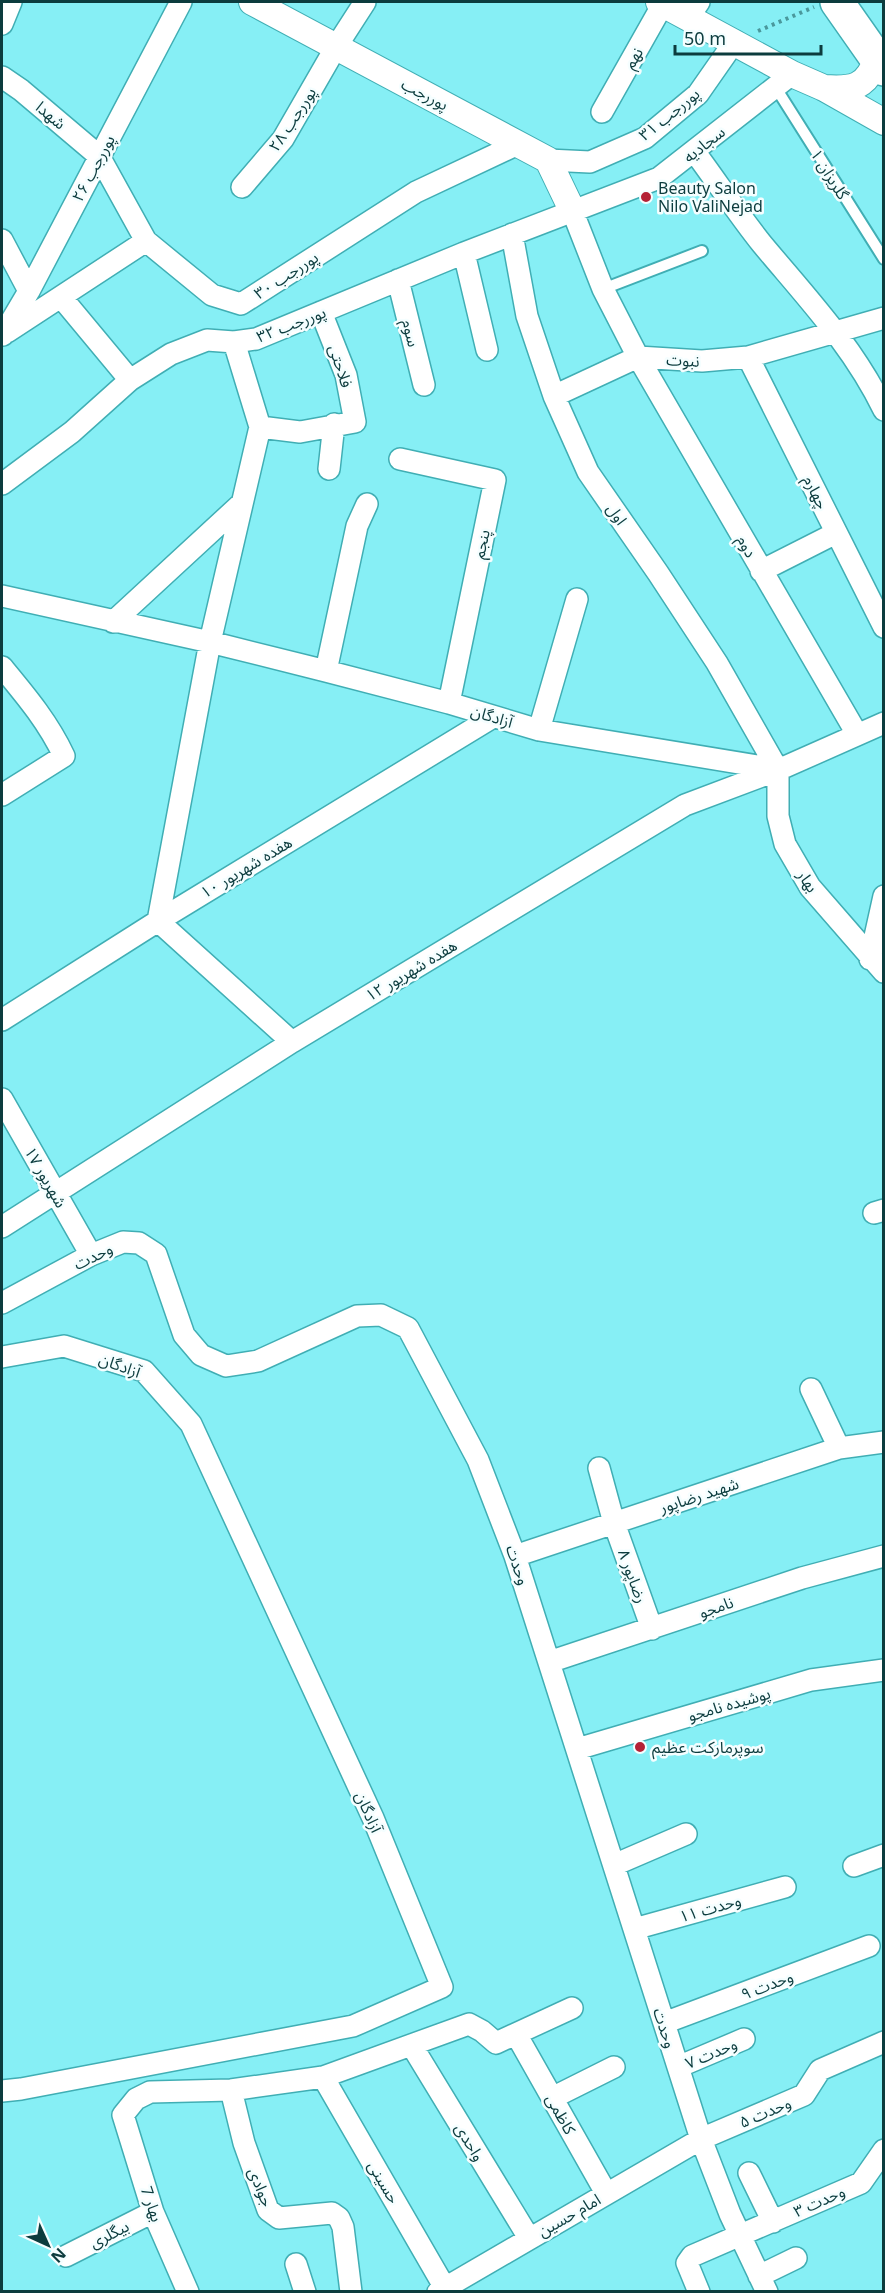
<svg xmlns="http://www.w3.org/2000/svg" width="885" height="2293" viewBox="0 0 885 2293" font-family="'Noto Sans','Noto Sans Arabic',sans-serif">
	<rect width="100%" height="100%" fill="#86eff5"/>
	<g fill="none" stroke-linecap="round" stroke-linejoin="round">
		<defs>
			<path id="service" d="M 776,88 L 884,259
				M 603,289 L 702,251"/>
			<path id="minor" d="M 688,18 L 699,2
				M 2,24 L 11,2
				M 2,77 L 21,90 L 99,156 L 146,241 L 212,295 L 241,304 L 416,192 L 518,144
				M 602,112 L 663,4
				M 694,151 C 717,182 738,214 762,244 C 807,298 853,346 884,410
				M 548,160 L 590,162 L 645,138 L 698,94 L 735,41
				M 242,187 L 283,139 L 336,47 L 365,2
				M 572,210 L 603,289 L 638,357 L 702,361 L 748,357 L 884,318
				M 512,234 L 527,316 L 554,396 L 588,472 L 658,573 L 717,663 L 778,770 L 778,816 L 785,844 L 810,887 L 884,972
				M 2,240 L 29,291
				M 464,253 L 487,350
				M 398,280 L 424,385
				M 61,297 L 130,380
				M 7,332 L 146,241
				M 3,335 L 29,291 L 181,2
				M 234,342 L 260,427 L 300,432 L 355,422 L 346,375 L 321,312
				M 748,357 L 884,627
				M 554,396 L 638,357 L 857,734
				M 260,427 L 210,642 L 158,921 L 292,1042
				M 400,459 L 495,480 L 449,703
				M 329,469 L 334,424
				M 2,484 L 72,432 L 130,380 L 171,354 L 207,340 L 234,342 L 256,339 L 464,253 L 659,178 L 792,74
				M 761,571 L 836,533
				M 2,596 L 210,642 L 326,671 L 449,703 L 539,730 L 776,769
				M 113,622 L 242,503
				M 2,667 C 26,696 48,722 64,756 L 2,795
				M 326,671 L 357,526 L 367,504
				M 539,730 L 577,599
				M 870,959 L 884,896
				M 2,1020 L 158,921 L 493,717
				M 2,1099 L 91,1255
				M 874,1213 L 884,1210
				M 2,1227 L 292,1042 L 685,805 L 778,770 L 884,723
				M 2,1303 L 91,1255 L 123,1242 L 139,1243 L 156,1254 L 184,1335 L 201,1355 L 226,1366 L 258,1361 L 357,1316 L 381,1315 L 408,1328 L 478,1460 L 515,1556 L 701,2139 L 730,2214 L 767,2292
				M 2,1357 L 64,1346 L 144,1371 L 191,1424 L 373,1818 L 442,1987 L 353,2026 L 21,2089 L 2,2091
				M 811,1389 L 839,1448
				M 599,1468 L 614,1523 L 652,1629
				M 515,1556 L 839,1448 L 884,1442
				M 549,1662 L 802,1578 L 884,1556
				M 577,1749 L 811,1680 L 884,1670
				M 614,1865 L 686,1834
				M 854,1866 L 884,1855
				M 634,1929 L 785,1887
				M 664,2023 L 869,1946
				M 516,2034 L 606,2193
				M 412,2046 L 529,2238
				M 678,2067 L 744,2039
				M 323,2077 L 445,2288
				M 231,2090 L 244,2143 L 268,2210 L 279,2218 L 332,2213 L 339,2218 L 343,2227 L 351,2292
				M 552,2098 L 614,2067
				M 749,2173 L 773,2222
				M 66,2256 L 153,2212
				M 296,2264 L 305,2292
				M 759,2276 L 796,2258
				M 188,2292 L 153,2212 L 123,2115 L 136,2099 L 150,2092 L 231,2090 L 323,2077 L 469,2024 L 482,2031 L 496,2043 L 572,2008
				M 438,2292 L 701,2139 L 804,2095 L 820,2070 L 884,2042
				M 699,2292 L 687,2263 L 692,2256 L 861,2183 L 884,2150"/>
			<path id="tertiary" d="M 252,2 L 548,160 L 572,210
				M 659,2 L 792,74 L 824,88 L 884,122
				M 824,88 C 853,90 866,88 877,59"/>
			<path id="primary" d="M 837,2 L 884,69"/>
		</defs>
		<!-- service casing -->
		<use href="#service" stroke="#40aeb4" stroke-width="14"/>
		<!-- minor casing -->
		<use href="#minor" stroke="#40aeb4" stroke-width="24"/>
		<!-- tertiary casing -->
		<use href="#tertiary" stroke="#40aeb4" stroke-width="28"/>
		<!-- primary casing -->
		<use href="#primary" stroke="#40aeb4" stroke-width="36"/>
		<!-- path -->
		<path stroke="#4a989c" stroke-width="4" stroke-dasharray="3 4.5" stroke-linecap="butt" d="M 758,31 L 814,7"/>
		<!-- service -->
		<use href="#service" stroke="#fff" stroke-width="10"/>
		<!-- minor -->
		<use href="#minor" stroke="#fff" stroke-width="21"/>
		<!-- tertiary -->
		<use href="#tertiary" stroke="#fff" stroke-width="26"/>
		<!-- primary -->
		<use href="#primary" stroke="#fff" stroke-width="33"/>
	</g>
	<!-- markers -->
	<g fill="#b42236" stroke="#f5feff" stroke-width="2">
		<circle cx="646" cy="197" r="6"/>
		<circle cx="640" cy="1747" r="6"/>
	</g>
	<g text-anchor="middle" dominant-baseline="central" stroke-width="5" stroke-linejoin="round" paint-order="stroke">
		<!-- street labels -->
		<g font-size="16" fill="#0c3c3e" stroke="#f5feff">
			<text transform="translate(633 58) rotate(-60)">نهم</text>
			<text transform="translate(425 94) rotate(28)">پوررجب</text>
			<text transform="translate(669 114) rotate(-39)">پوررجب ۳۱</text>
			<text transform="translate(51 115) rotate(40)">شهدا</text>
			<text transform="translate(292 119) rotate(-57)">پوررجب ۲۸</text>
			<text transform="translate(704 144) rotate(-38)">سجادیه</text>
			<text transform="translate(93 168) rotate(-62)">پوررجب ۲۶</text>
			<text transform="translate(830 174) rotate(58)">گلریزان ۱</text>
			<text transform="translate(286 275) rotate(-33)">پوررجب ۳۰</text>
			<text transform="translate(291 324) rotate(-21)">پوررجب ۳۲</text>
			<text transform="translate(411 333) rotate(76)">سوم</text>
			<text transform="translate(683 360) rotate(3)">نبوت</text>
			<text transform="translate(341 366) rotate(72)">فلاحتی</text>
			<text transform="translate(816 492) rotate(63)">چهارم</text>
			<text transform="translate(617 514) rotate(55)">اول</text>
			<text transform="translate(481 544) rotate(-78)">پنجم</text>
			<text transform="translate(747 546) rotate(60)">دوم</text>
			<text transform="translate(492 716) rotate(17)">آزادگان</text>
			<text transform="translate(246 867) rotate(-31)">هفده شهریور ۱۰</text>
			<text transform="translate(808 881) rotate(56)">بهار</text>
			<text transform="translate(411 970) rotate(-31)">هفده شهریور ۱۲</text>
			<text transform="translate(46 1177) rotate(60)">۱۷ شهریور</text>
			<text transform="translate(93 1256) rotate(-26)">وحدت</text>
			<text transform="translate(120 1365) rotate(20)">آزادگان</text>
			<text transform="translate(699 1495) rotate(-18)">شهید رضاپور</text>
			<text transform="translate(518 1565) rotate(71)">وحدت</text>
			<text transform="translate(633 1576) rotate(70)">رضاپور ۸</text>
			<text transform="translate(716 1607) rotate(-19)">نامجو</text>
			<text transform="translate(729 1704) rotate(-16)">پوشیده نامجو</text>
			<text transform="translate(369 1812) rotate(66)">آزادگان</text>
			<text transform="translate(710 1908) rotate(-16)">وحدت ۱۱</text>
			<text transform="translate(767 1985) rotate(-21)">وحدت ۹</text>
			<text transform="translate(665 2028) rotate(72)">وحدت</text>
			<text transform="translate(711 2053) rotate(-23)">وحدت ۷</text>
			<text transform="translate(765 2112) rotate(-23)">وحدت ۵</text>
			<text transform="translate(561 2114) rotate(61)">کاظمی</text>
			<text transform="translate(470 2142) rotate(59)">واحدی</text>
			<text transform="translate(384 2182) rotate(60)">حسینی</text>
			<text transform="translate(261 2187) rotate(68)">جوادی</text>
			<text transform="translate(819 2201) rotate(-24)">وحدت ۳</text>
			<text transform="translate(152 2204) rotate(71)">بهار 7</text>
			<text transform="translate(569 2215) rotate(-30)">امام حسین</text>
			<text transform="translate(109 2234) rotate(-27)">بیگلری</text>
		</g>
		<!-- poi labels -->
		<g font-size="16" fill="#0c3c3e" stroke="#f5feff" text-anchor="start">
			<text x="658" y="188">Beauty Salon<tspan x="658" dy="18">Nilo ValiNejad</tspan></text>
			<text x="652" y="1747">سوپرمارکت عظیم</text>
		</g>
	</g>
	<!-- border -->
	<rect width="885" height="2293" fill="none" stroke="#0c3c3e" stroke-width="6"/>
	<!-- north arrow -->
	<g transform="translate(48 2245) rotate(135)" stroke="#f5feff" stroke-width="4.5" paint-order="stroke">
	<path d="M0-4.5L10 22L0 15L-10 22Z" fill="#0c3c3e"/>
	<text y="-9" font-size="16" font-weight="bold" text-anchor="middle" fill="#0c3c3e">N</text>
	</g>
	<!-- scale -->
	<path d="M675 45v9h146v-9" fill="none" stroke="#0c3c3e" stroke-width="3"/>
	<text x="684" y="45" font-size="18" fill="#0c3c3e" stroke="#f5feff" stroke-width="4.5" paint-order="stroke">50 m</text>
</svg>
